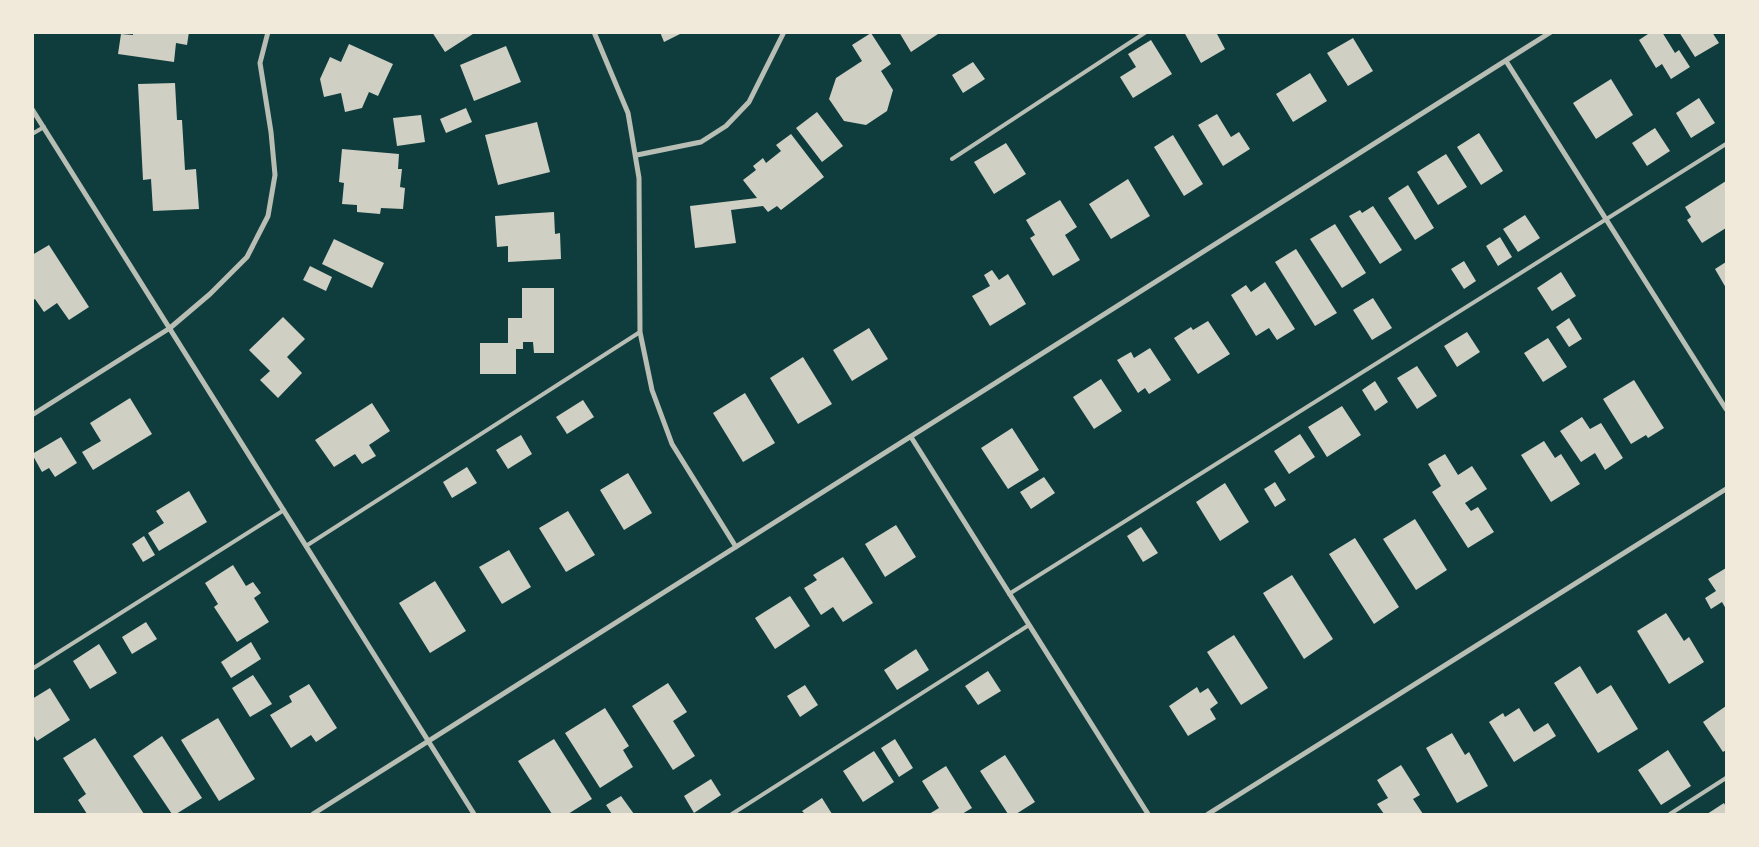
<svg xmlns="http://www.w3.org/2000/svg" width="1759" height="847" viewBox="0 0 1759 847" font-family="Lato,sans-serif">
	<rect width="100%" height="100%" fill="#0f3d3e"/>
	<!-- building -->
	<path fill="#cfcfc3" d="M 133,32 L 189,32 L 187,45 L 176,43 L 174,62 L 118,54 L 121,34 L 133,35 Z
		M 432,32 L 476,32 L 445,52 Z
		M 660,32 L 684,32 L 664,42 Z
		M 899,32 L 941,32 L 911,52 Z
		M 1184,32 L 1216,32 L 1225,49 L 1201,63 Z
		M 1651,32 L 1662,32 L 1675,53 L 1679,50 L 1690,67 L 1671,79 L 1662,64 L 1656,68 L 1639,40 Z
		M 1679,32 L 1712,32 L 1719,43 L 1695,57 Z
		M 871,33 L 891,64 L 881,71 L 893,90 L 887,111 L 866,125 L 844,121 L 829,99 L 836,78 L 862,61 L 852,45 Z
		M 1353,38 L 1373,71 L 1348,86 L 1327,53 Z
		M 1151,40 L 1172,74 L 1133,98 L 1120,77 L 1136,67 L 1128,54 Z
		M 349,44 L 393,64 L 378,96 L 369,92 L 362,108 L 345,112 L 341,93 L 324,97 L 320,79 L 330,57 L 341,62 Z
		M 506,46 L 521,82 L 474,101 L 460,65 Z
		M 973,62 L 985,79 L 963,93 L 952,75 Z
		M 1310,73 L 1327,101 L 1293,122 L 1276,94 Z
		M 1611,79 L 1633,115 L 1596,139 L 1573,103 Z
		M 175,83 L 177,120 L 182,120 L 185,170 L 196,169 L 199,209 L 153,211 L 151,179 L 143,180 L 138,84 Z
		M 1699,98 L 1715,123 L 1691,138 L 1676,113 Z
		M 466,108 L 472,122 L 446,133 L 440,119 Z
		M 817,112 L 843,146 L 822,162 L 796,128 Z
		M 1217,114 L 1231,137 L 1239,132 L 1250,149 L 1223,166 L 1198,125 Z
		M 421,115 L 425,142 L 397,146 L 393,118 Z
		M 537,122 L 550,172 L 498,185 L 485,135 Z
		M 1655,128 L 1670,151 L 1647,166 L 1632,143 Z
		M 1479,133 L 1503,171 L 1481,185 L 1457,147 Z
		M 791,134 L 824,177 L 781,210 L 777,206 L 768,212 L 763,206 L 731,210 L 736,243 L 695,248 L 690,206 L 757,198 L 743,180 L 756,170 L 753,166 L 763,158 L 766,163 L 781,151 L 776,145 Z
		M 1173,135 L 1203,184 L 1184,196 L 1154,147 Z
		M 1006,143 L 1026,174 L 994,194 L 974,162 Z
		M 342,149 L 399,154 L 398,169 L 402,169 L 400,187 L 405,188 L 403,209 L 381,208 L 380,214 L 357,212 L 357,205 L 342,204 L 344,183 L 339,182 Z
		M 1446,154 L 1467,187 L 1438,205 L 1417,172 Z
		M 1128,179 L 1150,216 L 1111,239 L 1089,204 Z
		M 1726,181 L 1726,228 L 1702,243 L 1687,220 L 1691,217 L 1685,207 Z
		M 1408,185 L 1434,228 L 1415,240 L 1388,198 Z
		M 1060,200 L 1077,227 L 1065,235 L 1080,260 L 1053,276 L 1030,238 L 1035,235 L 1026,220 Z
		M 1373,206 L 1402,250 L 1380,264 L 1349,216 L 1360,210 L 1362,213 Z
		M 554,212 L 555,234 L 560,233 L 561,259 L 508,262 L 508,246 L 497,247 L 495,216 Z
		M 1525,215 L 1540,238 L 1518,252 L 1503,229 Z
		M 1335,224 L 1366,273 L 1342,288 L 1310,239 Z
		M 1500,237 L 1512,257 L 1498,266 L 1486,246 Z
		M 334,239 L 384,263 L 372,288 L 322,264 Z
		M 49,245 L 89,307 L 69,320 L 57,303 L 44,312 L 35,299 L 32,301 L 32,255 Z
		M 1296,249 L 1337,313 L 1315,326 L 1275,262 Z
		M 1464,261 L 1476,281 L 1464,289 L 1451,269 Z
		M 1726,262 L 1726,288 L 1715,269 Z
		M 310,266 L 332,277 L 326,291 L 303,280 Z
		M 992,270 L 999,280 L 1008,274 L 1026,304 L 990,326 L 972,296 L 990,286 L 984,275 Z
		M 1561,272 L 1576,296 L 1552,311 L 1537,288 Z
		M 1265,282 L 1295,329 L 1277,340 L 1269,328 L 1256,336 L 1231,295 L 1246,285 L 1251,292 Z
		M 522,288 L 554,288 L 554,353 L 534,353 L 533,342 L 523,342 L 523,349 L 516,349 L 516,374 L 480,374 L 480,343 L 508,343 L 508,318 L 522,318 Z
		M 1373,298 L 1392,328 L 1372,340 L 1353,310 Z
		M 283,317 L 305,339 L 287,357 L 302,373 L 278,398 L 260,380 L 270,371 L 249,350 Z
		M 1569,318 L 1582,339 L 1569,347 L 1556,327 Z
		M 1208,321 L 1230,354 L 1198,374 L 1174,338 L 1191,327 L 1193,330 Z
		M 869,328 L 888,359 L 852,381 L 833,350 Z
		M 1467,332 L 1480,352 L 1457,367 L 1444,346 Z
		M 1548,338 L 1567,367 L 1543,382 L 1524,353 Z
		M 1150,348 L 1171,380 L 1149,394 L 1145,388 L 1138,393 L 1117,360 L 1131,352 L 1134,358 Z
		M 803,357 L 832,404 L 798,424 L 770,378 Z
		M 1417,366 L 1437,396 L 1417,409 L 1397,378 Z
		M 1101,379 L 1122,411 L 1094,429 L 1073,397 Z
		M 1634,380 L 1664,428 L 1648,438 L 1646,435 L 1631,444 L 1603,399 Z
		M 1375,381 L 1388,402 L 1375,411 L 1362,390 Z
		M 745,393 L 775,443 L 743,462 L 713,413 Z
		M 130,398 L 152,434 L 93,470 L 82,452 L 101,441 L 90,423 Z
		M 583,400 L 594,417 L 567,434 L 556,417 Z
		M 372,403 L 390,431 L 369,445 L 376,456 L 362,464 L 355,454 L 334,467 L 315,440 Z
		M 1342,406 L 1361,435 L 1327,457 L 1308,427 Z
		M 1582,417 L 1590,429 L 1601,423 L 1623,458 L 1605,470 L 1595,453 L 1581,462 L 1560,431 Z
		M 1012,428 L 1039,470 L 1008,489 L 981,448 Z
		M 1300,434 L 1315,457 L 1289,474 L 1274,451 Z
		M 521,435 L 532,454 L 508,469 L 496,450 Z
		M 61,437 L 77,463 L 55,477 L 49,468 L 42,472 L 32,454 Z
		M 1544,441 L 1555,458 L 1561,454 L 1580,484 L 1551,502 L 1521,455 Z
		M 1445,454 L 1458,475 L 1472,466 L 1487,489 L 1465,503 L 1471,511 L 1478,507 L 1494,532 L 1468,548 L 1432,492 L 1441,486 L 1428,464 Z
		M 467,467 L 477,483 L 452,498 L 443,482 Z
		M 628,473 L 652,513 L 624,530 L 600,490 Z
		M 1044,477 L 1055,493 L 1031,509 L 1020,492 Z
		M 1275,482 L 1286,500 L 1275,507 L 1264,489 Z
		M 1225,483 L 1249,522 L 1220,541 L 1196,502 Z
		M 189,491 L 207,522 L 159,551 L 148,533 L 164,523 L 156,511 Z
		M 568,511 L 595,555 L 566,572 L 539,528 Z
		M 1415,519 L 1447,570 L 1416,590 L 1383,539 Z
		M 896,525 L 916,557 L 885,577 L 865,544 Z
		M 1141,527 L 1158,553 L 1143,562 L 1127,536 Z
		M 144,536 L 155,555 L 143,562 L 132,544 Z
		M 1355,538 L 1399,607 L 1374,624 L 1329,554 Z
		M 509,550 L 531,587 L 502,604 L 479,567 Z
		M 843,557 L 873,603 L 843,622 L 833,607 L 821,615 L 804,588 L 817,580 L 813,575 Z
		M 233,565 L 246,586 L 253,582 L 261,593 L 254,598 L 269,622 L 237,642 L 214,607 L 218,604 L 205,583 Z
		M 1726,568 L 1726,609 L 1722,602 L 1711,609 L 1705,598 L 1716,591 L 1708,579 Z
		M 1292,575 L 1333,639 L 1304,659 L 1263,593 Z
		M 435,581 L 466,631 L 430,653 L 399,603 Z
		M 790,596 L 810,626 L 775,649 L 755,618 Z
		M 1666,613 L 1684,641 L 1689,637 L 1704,662 L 1669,684 L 1637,631 Z
		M 146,622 L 157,639 L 132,654 L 122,637 Z
		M 1234,635 L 1268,688 L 1241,705 L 1207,652 Z
		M 251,642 L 261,659 L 231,678 L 221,662 Z
		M 99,644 L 117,673 L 90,689 L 73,661 Z
		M 916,649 L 929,670 L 897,690 L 884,670 Z
		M 1580,666 L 1597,694 L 1611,685 L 1638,729 L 1598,753 L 1554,683 Z
		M 988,671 L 1001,691 L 978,705 L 965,686 Z
		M 253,675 L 272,704 L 250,717 L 232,688 Z
		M 668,683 L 687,712 L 673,721 L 695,756 L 673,770 L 632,706 Z
		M 309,684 L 337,728 L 316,742 L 311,735 L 291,748 L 270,715 L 292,702 L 289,696 Z
		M 805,685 L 818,705 L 800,717 L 787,696 Z
		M 1197,687 L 1200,693 L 1208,688 L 1218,703 L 1210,709 L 1216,719 L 1188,736 L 1169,706 Z
		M 50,688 L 70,720 L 37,741 L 32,733 L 32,699 Z
		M 1726,706 L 1726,750 L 1723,752 L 1703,722 Z
		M 605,708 L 629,746 L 623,750 L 633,767 L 600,788 L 565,733 Z
		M 1519,708 L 1534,732 L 1548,723 L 1556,736 L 1514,762 L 1489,722 L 1503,713 L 1505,717 Z
		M 218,718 L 255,779 L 219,801 L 181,740 Z
		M 1452,733 L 1465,755 L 1469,752 L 1488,786 L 1457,803 L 1426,748 Z
		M 162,736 L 202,798 L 176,814 L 172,814 L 133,756 Z
		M 95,738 L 144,814 L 87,814 L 78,800 L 86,794 L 63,758 Z
		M 554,739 L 592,799 L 568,814 L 552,814 L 518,761 Z
		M 895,739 L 913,768 L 899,777 L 881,748 Z
		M 1668,750 L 1691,786 L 1661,805 L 1638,770 Z
		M 874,751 L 894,782 L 863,802 L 843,771 Z
		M 1005,755 L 1035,802 L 1016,814 L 1008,814 L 980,771 Z
		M 1401,765 L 1420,795 L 1413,799 L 1423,814 L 1384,814 L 1377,804 L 1388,798 L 1377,780 Z
		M 946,766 L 972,808 L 962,814 L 929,814 L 939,808 L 922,781 Z
		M 711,779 L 721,795 L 694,813 L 684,796 Z
		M 621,796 L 634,814 L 612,814 L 606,805 Z
		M 822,798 L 832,814 L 805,814 L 802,811 Z
		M 1724,803 L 1726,807 L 1726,814 L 1707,814 Z"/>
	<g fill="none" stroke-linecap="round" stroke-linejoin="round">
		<!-- service -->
		<path stroke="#b8beb3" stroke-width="4" d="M 32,134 L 44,127
			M 952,159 L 1146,32
			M 306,546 L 640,332
			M 1009,594 L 1726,144
			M 32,669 L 284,510
			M 732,814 L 1029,625
			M 1670,814 L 1726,778"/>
		<!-- minor -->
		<path stroke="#b8beb3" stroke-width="5" d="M 594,32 L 628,113 L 639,178 L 640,332 L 652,390 L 672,444 L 736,547
			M 1506,61 L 1726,409
			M 32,109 L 474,814
			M 637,155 L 701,142 L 726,126 L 749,102 L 784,32
			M 32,415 L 170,328 L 210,294 L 247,257 L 268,216 L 275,175 L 271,132 L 260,63 L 268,32
			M 911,437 L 1148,814
			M 313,814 L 1551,32
			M 1208,814 L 1726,489"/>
	</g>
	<!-- border -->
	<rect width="1759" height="847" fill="none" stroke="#f1e9da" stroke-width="68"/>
</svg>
